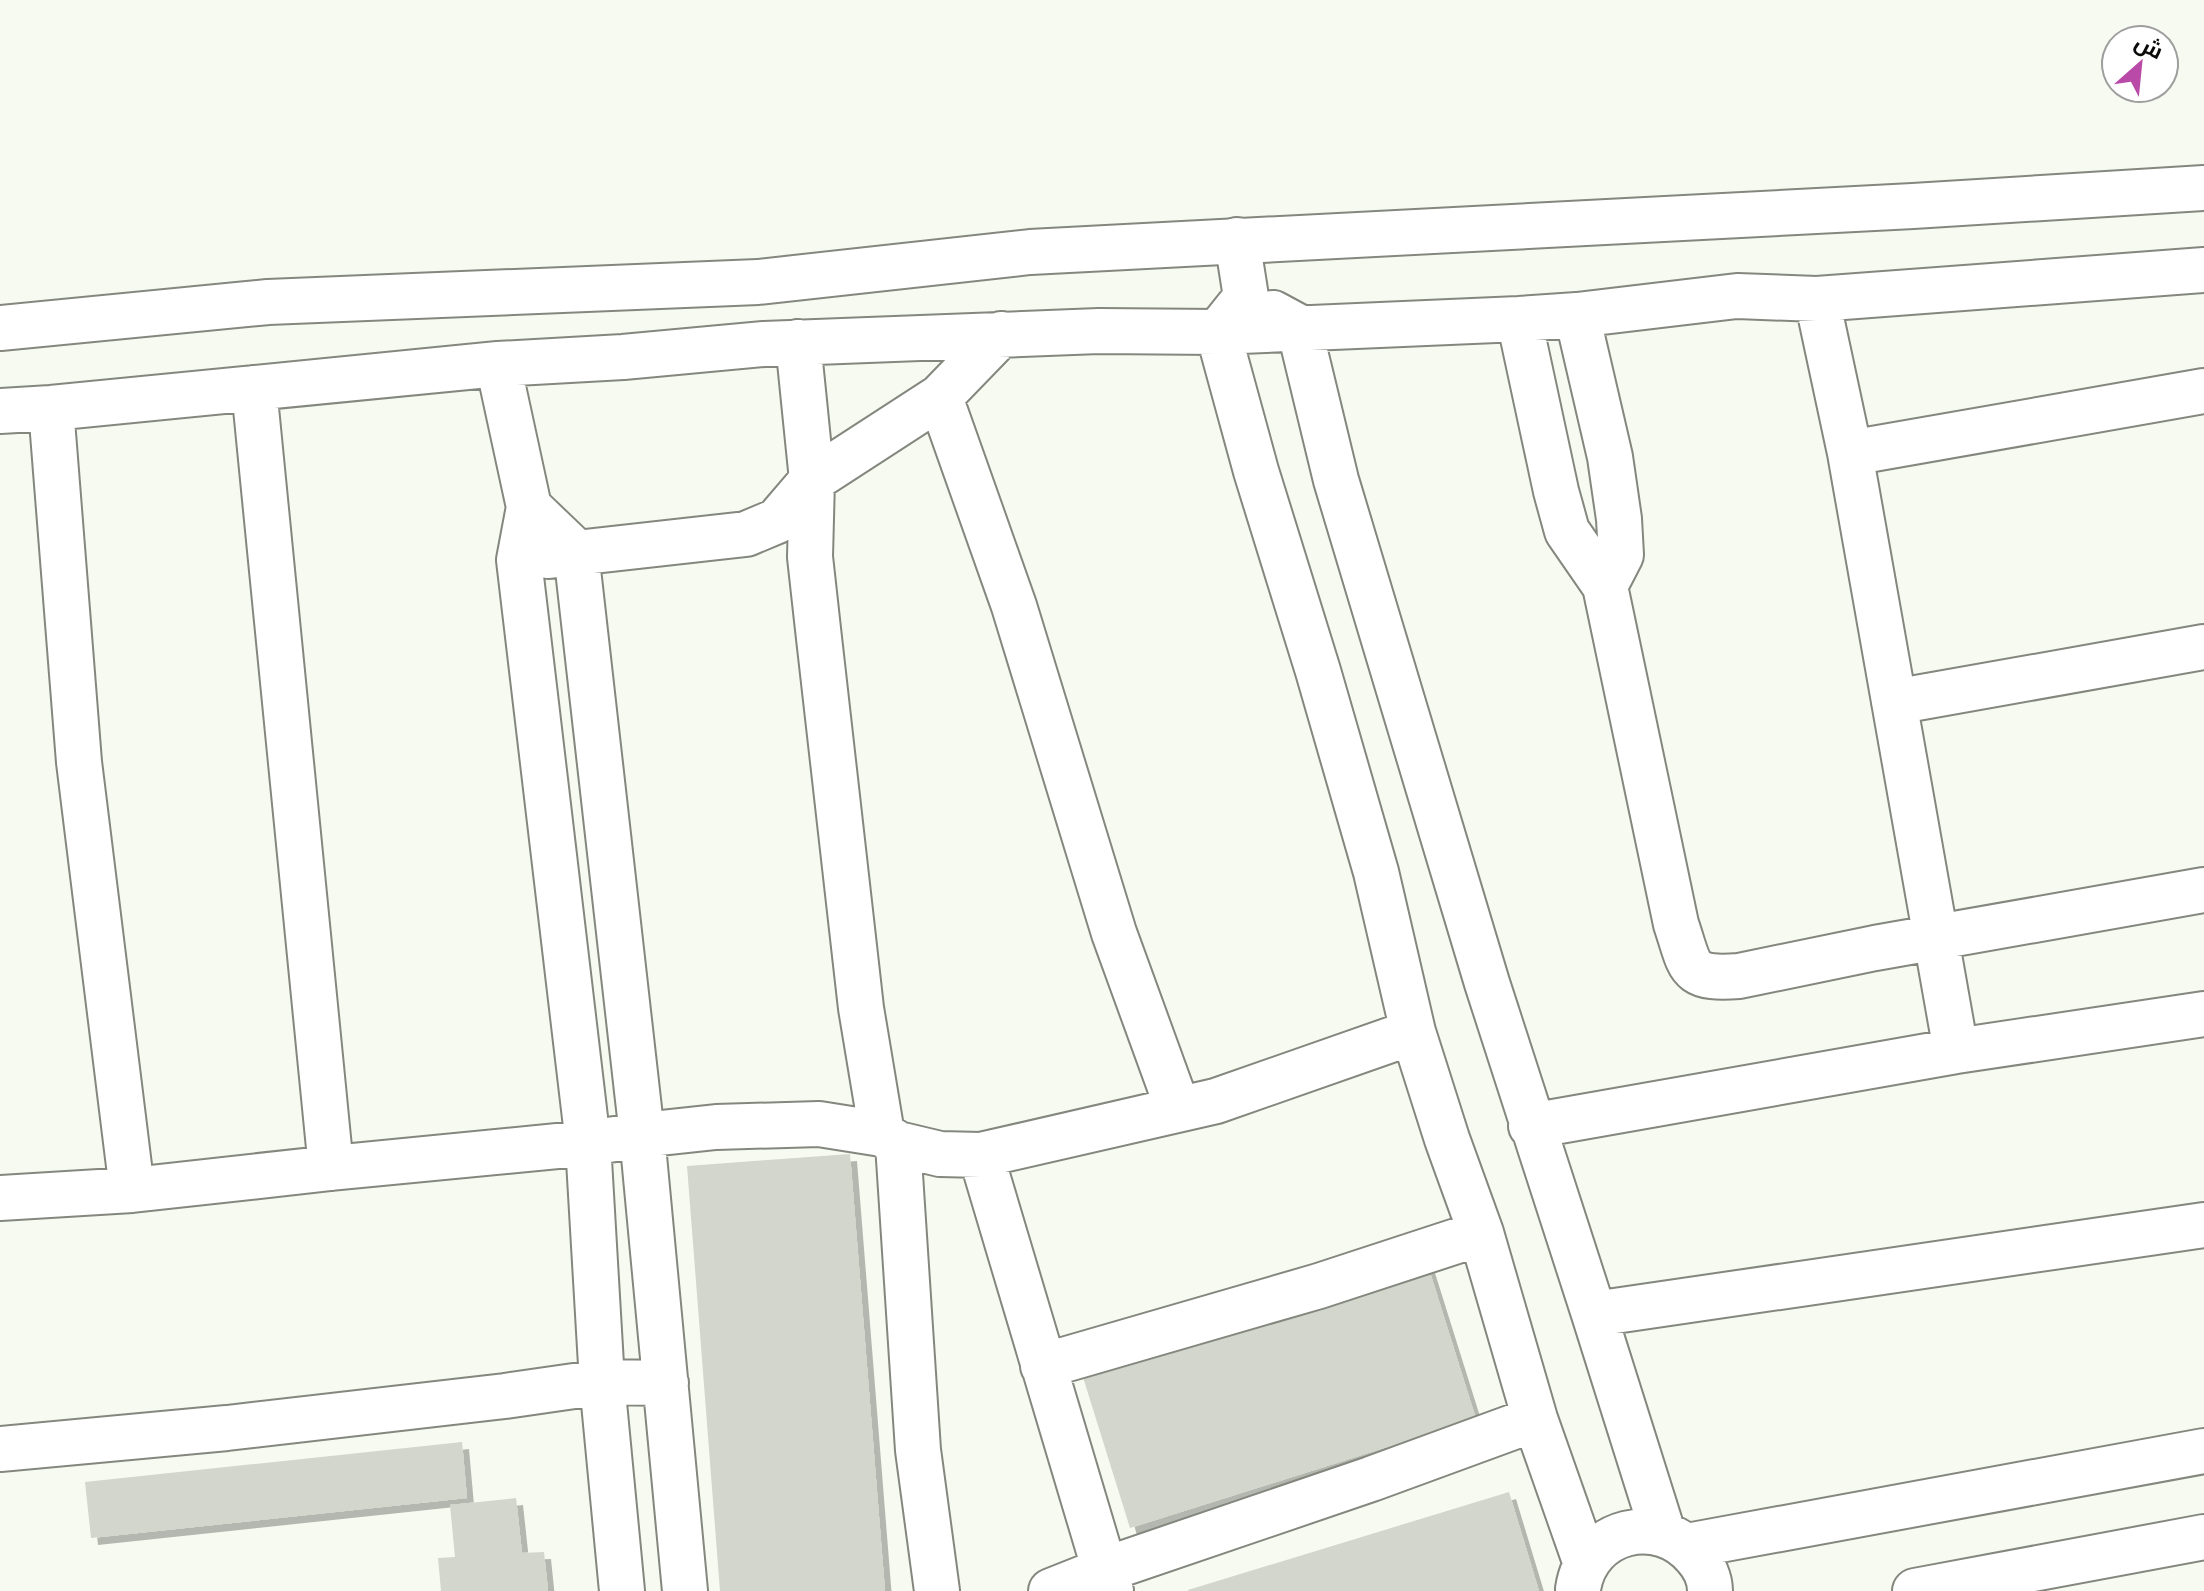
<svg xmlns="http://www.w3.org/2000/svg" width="2204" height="1591" viewBox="0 0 2204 1591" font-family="'Varela Round',Cairo,sans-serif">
	<defs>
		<filter id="shadow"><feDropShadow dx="7" dy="7" stdDeviation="0" flood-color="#0004"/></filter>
	</defs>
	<rect width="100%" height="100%" fill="#f6faf0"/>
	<!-- building -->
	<path fill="#d2d6cc" filter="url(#shadow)" d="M 850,1154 L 885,1591 L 720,1591 L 687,1166 Z
		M 1428,1266 L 1476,1419 L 1130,1528 L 1082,1374 Z
		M 462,1442 L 467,1498 L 91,1538 L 85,1482 Z
		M 1509,1492 L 1539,1591 L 1188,1591 L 1188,1590 Z
		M 516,1498 L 522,1553 L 544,1552 L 548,1591 L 441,1591 L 438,1558 L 455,1557 L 450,1505 Z"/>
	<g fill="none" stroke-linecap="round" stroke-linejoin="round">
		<defs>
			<path id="street" d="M 1237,240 L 1246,297 L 1218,332 L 1256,471 L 1318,671 L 1376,872 L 1413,1032 L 1447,1139 L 1481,1233 L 1535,1419 L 1586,1564
				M 1817,299 L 1850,453 L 1956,1051
				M 1273,313 L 1299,327 L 1336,480 L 1487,983 L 1594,1314 L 1663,1533
				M 1577,315 L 1610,457 L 1619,519 L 1621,555 L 1605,586
				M 1519,319 L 1556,491 L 1567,531 L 1605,586 L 1676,924 C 1691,968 1686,980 1739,976 L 1875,948 L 2204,890
				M 798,342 L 812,480 L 810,557 L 819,638 L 861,1008 L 882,1134
				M 498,364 L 529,507 L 519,560 L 588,1143 L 602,1382 L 622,1591
				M 254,388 L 331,1168
				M 940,397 L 1014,606 L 1114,933 L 1178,1109
				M 51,408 L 79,762 L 132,1190
				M 0,411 L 51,408 L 498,364 L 623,357 L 764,344 L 1099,331 L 1218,332 L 1519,319 L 1577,315 L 1737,296 L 1817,299 L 2204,270
				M 1850,453 L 2204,391
				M 529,507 L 576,552 L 642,1135 L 685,1591
				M 549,556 L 746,534 L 777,521 L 812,480 L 940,397 L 1001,334
				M 1894,702 L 2204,647
				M 1531,1126 L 1956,1051 L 2204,1014
				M 898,1144 L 918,1450 L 937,1591
				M 981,1155 L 1111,1591
				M 0,1198 L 132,1190 L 331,1168 L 588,1143 L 642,1135 L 716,1127 L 819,1124 L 882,1134 L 898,1144 L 940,1154 L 981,1155 L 1216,1101 L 1413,1032
				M 1594,1314 L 2204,1225
				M 1043,1366 L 1319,1286 L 1481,1233
				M 0,1449 L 227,1428 L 505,1396 L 602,1382 L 666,1383
				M 1687,1546 L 2204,1451
				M 1578,1589 C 1587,1529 1659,1512 1696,1557 C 1704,1566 1710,1579 1710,1591
				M 1051,1591 L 1104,1570 L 1371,1479 L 1535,1419
				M 1915,1591 L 2204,1537"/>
			<path id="secondary" d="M 0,328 L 268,302 L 758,282 L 1030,252 L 1913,206 L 2204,188"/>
		</defs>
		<!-- street casing -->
		<use href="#street" stroke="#84877e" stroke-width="48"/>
		<!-- secondary casing -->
		<use href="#secondary" stroke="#84877e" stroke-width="48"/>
		<!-- street -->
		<use href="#street" stroke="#fff" stroke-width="44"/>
		<!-- secondary -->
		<use href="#secondary" stroke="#fff" stroke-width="44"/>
	</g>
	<!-- north arrow -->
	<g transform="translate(2140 64) rotate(27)"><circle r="38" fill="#ffffff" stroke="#9d9e9d" stroke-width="2"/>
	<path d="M0-6L14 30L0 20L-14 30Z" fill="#b94aa7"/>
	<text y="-12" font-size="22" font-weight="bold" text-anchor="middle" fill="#0b0c09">ش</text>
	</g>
</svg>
